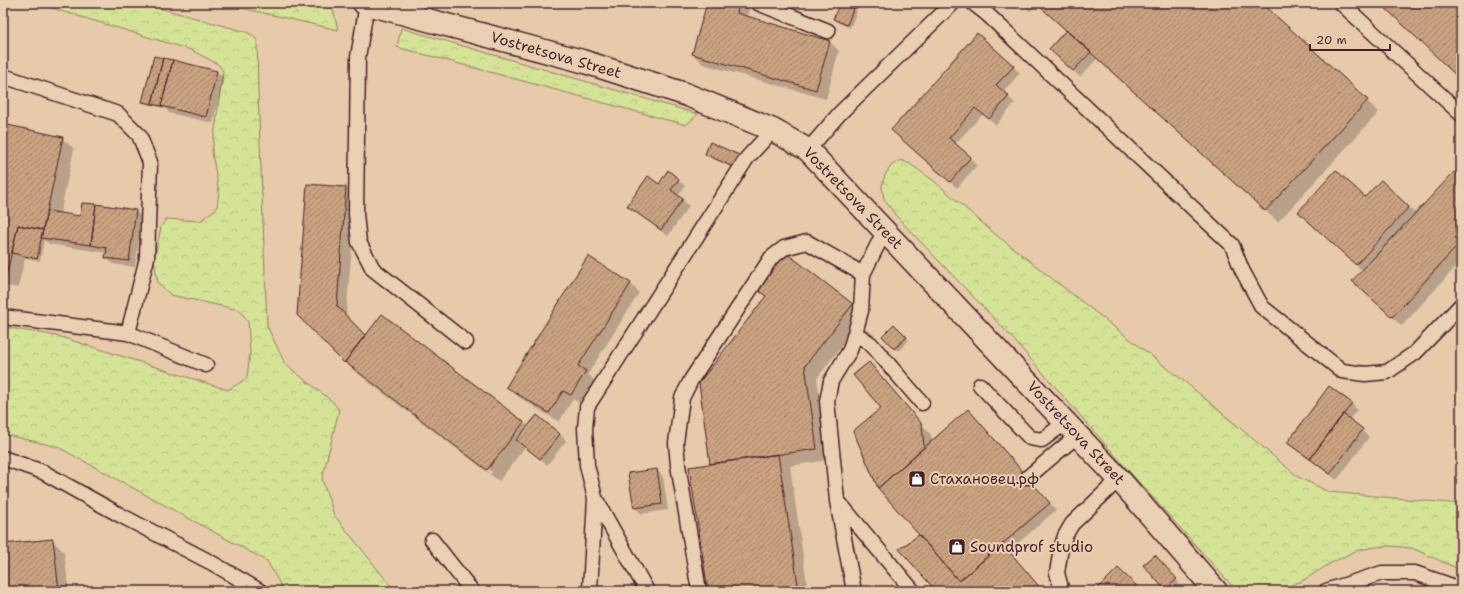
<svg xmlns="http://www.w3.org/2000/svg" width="1464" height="594" viewBox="0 0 1464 594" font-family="'Shantell Sans',sans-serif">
	<defs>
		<pattern id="forest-crowns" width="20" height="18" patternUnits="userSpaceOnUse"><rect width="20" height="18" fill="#d5e397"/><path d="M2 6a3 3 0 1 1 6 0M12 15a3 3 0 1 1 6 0" fill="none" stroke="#b8c282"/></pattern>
		<pattern id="building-hatch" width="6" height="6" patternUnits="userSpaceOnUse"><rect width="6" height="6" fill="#caa380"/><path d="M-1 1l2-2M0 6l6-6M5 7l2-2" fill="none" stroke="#a68469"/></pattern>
	</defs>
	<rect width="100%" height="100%" fill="#e6caaa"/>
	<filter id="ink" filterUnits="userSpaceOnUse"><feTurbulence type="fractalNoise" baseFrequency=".025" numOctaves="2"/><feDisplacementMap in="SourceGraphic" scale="8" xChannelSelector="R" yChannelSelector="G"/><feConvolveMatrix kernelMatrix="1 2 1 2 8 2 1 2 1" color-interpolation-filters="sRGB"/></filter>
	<g filter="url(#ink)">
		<!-- forest -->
		<path fill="url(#forest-crowns)" stroke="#908161" d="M 35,3 L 141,3 L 246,32 L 254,36 L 257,41 L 258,92 L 267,326 L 285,364 L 333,402 L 339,410 L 322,479 L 334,515 L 395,591 L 284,591 L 267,561 L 58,447 L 3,434 L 3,327 L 58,336 L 228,390 L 247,378 L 250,353 L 248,322 L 240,310 L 171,295 L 158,283 L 154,261 L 161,227 L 166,219 L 200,221 L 217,208 L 219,192 L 212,152 L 223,71 L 218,64 L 191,50 Z
			M 220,3 L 304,3 L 333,9 L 338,30 Z
			M 401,28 L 698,114 L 686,125 L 397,47 Z
			M 901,160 L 910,164 L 934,181 L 995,234 L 1190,386 L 1298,477 L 1329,492 L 1461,504 L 1461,570 L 1412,548 L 1390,546 L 1374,547 L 1355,551 L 1331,563 L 1302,581 L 1274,591 L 1246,591 L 1235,589 L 1128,470 L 1007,332 L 897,217 L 884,199 L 882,186 L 885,175 L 892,165 Z"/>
		<!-- shadow -->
		<path fill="#0003" fill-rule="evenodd" d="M 708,3 L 751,3 L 747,18 L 830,42 L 839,51 L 826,99 L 703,64 L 693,54 Z
			M 841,3 L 854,8 L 857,11 L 850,28 L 837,22 L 834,19 Z
			M 1008,3 L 1020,3 L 1015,9 Z
			M 1021,3 L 1260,3 L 1379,112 L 1278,222 L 1097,59 L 1080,77 L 1057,56 L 1067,31 L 1037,4 L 1030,11 Z
			M 154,57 L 217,72 L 224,78 L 213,123 L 169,113 L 166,109 L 147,104 L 143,101 Z
			M 1013,66 L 1020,73 L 1003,92 L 1015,103 L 996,125 L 983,114 L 955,144 L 977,165 L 957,188 L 899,137 Z
			M 3,125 L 62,138 L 74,149 L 60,214 L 81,217 L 136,211 L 142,218 L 135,267 L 113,264 L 106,258 L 107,253 L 49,244 L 44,240 L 40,261 L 25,258 L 18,288 L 3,285 Z
			M 706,154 L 738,156 L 741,159 L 737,170 L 709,157 Z
			M 668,172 L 685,186 L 678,196 L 689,206 L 668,236 L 635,212 L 628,205 L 659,185 Z
			M 1461,180 L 1461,261 L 1402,326 L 1363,291 L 1363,271 L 1309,222 L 1365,199 L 1408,207 L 1416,214 Z
			M 308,185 L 346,188 L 356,198 L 346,317 L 366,337 L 524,422 L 528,427 L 560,434 L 566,441 L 547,465 L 525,446 L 525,447 L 499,481 L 354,371 L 298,314 ZM 358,371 L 492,472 L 491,474 L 358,373 Z
			M 630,283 L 639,293 L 588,374 L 595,381 L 581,404 L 573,399 L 559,422 L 517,396 L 507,387 Z
			M 757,289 L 852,305 L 864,317 L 817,378 L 828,460 L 790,466 L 808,591 L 709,591 L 712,465 L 766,297 Z
			M 894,325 L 909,340 L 898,351 L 883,336 Z
			M 869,363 L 931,435 L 932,442 L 968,410 L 1056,510 L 1009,551 L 1043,591 L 937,591 L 920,535 L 878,487 L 883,408 Z
			M 1351,403 L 1357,410 L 1349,420 L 1369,437 L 1337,480 L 1295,449 L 1289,443 Z
			M 657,470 L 663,477 L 668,510 L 641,514 L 635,507 Z
			M 52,540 L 64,552 L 69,591 L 3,591 L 3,545 Z
			M 1158,559 L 1179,583 L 1170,591 L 1165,589 Z
			M 1118,569 L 1141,591 L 1097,591 Z"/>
		<!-- building -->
		<path fill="url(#building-hatch)" stroke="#4a1f2b" d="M 707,3 L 739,3 L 737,13 L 830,41 L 816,90 L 692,54 Z
			M 840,3 L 844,3 L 854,7 L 847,25 L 833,19 Z
			M 1036,3 L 1262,3 L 1368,100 L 1265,211 Z
			M 1380,3 L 1455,3 L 1461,9 L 1461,80 Z
			M 1066,30 L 1091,52 L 1073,71 L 1049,49 Z
			M 977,33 L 1014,66 L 996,85 L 1009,96 L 989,119 L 975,108 L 949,138 L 971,157 L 950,182 L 891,130 Z
			M 154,56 L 163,58 L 152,104 L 142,102 Z
			M 163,58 L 173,60 L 161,106 L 152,104 Z
			M 173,60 L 217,71 L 206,117 L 161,106 Z
			M 3,124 L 63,137 L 43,230 L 18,225 L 6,277 L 3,276 Z
			M 710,142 L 739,155 L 733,167 L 705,154 Z
			M 668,170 L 679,179 L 671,190 L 683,199 L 661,230 L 627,206 L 648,176 L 659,184 Z
			M 1336,170 L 1365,197 L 1381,180 L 1409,207 L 1356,265 L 1298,212 Z
			M 1454,172 L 1461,178 L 1461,242 L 1392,317 L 1352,281 Z
			M 307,184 L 346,187 L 337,306 L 365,335 L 344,363 L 297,315 Z
			M 82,203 L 96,204 L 91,245 L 41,238 L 47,211 L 80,216 Z
			M 96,204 L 136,210 L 129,261 L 105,258 L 107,248 L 91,245 Z
			M 18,225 L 43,230 L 37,259 L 12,253 Z
			M 785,252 L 853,304 L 805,366 L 817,449 L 710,464 L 699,383 L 766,296 L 756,289 Z
			M 588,256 L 631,283 L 578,366 L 586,371 L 571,395 L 563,391 L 549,413 L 506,387 Z
			M 382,314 L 524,422 L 487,470 L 345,362 Z
			M 894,324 L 907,337 L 894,349 L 882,336 Z
			M 869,362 L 922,424 L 924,447 L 878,488 L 853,431 L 881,408 L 853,375 Z
			M 1329,386 L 1352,403 L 1310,459 L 1287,443 Z
			M 968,409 L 1050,503 L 959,581 L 878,488 Z
			M 1343,414 L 1363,429 L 1330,474 L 1310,459 Z
			M 537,415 L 560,434 L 540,459 L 516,440 Z
			M 778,454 L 799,591 L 708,591 L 689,467 Z
			M 657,469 L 662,504 L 634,508 L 628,473 Z
			M 919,535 L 959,581 L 1003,544 L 1043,591 L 936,591 L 899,549 Z
			M 53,539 L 59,591 L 3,591 L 3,544 Z
			M 1155,555 L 1177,579 L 1165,590 L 1143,565 Z
			M 1118,568 L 1141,590 L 1095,591 Z"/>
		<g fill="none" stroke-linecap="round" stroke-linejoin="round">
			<defs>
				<path id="service" d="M 758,3 L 828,31
					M 973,3 L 987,14 L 1232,245 L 1242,270 L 1262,307 L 1342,371 L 1365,374 L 1387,372 L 1415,353 L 1461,305
					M 1341,3 L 1461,114
					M 367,4 L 358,57 L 356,214 L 359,242 L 373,269 L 466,342
					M 3,76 L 118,114 L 139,135 L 150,162 L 147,258 L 128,333 L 206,365
					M 808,150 L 840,113 L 953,3
					M 885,230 L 863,274 L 861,311 L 855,333 L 850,350 L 831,381 L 827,401 L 837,500 L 913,591
					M 3,317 L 128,333
					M 855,333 L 871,344 L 922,403
					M 980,385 L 1030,438 L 1042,440 L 1066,422
					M 3,458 L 43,472 L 120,515 L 212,563 L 260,591
					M 1028,477 L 1078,435
					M 595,498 L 647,591
					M 837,501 L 854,591
					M 432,540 L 472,591
					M 590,591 L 595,498 L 587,465 L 585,428 L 587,407 L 747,158 L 773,130
					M 699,591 L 678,465 L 676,443 L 682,398 L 691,380 L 771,258 L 784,248 L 807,242 L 863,274
					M 1062,591 L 1057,573 L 1061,548 L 1065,536 L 1072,524 L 1119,479
					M 1326,591 L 1382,573 L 1415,573 L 1461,589"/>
				<path id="minor" d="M 364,3 L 582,61 L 685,94 L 773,130 L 808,150 L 1119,479 L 1216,591"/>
			</defs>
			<!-- service casing -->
			<use href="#service" stroke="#4a1f2b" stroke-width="17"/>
			<!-- minor casing -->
			<use href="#minor" stroke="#4a1f2b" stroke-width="25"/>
			<!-- service -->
			<use href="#service" stroke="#ead0b2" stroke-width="14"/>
			<!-- minor -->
			<use href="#minor" stroke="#ead0b2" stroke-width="22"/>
		</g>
	</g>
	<!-- icons -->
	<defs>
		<symbol id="shop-square" viewBox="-11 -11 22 22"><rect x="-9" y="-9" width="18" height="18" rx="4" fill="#4a1f2b" stroke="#ead0b2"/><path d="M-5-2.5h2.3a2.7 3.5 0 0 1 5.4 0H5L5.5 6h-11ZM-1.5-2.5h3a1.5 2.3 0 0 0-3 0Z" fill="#fff"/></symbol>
	</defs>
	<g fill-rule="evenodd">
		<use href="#shop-square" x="907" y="469" width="20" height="20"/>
		<use href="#shop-square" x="947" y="537" width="20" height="20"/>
	</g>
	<g text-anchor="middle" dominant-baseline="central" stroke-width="4" stroke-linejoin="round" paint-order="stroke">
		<!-- street labels -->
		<g font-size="15" fill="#4a1f2b" stroke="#ead0b2">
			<text transform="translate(556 55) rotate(16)">Vostretsova Street</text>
			<text transform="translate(853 198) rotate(46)">Vostretsova Street</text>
			<text transform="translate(1076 433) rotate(47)">Vostretsova Street</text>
		</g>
		<!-- poi labels -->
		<g font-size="15" fill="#4a1f2b" stroke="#ead0b2" text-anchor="start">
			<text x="930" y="479">Стахановец.рф</text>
			<text x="970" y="547">Soundprof studio</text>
		</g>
	</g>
	<!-- margin -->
	<rect width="1464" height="594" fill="none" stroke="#ead0b2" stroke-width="16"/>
	<rect x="8" y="8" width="1448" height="578" fill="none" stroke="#4a1f2b" stroke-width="1.5" filter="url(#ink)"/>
	<!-- scale -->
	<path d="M1310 44v6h80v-6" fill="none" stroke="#4a1f2b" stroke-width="2"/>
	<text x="1316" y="44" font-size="12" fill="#4a1f2b" stroke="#ead0b2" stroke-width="3" paint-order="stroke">20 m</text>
</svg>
